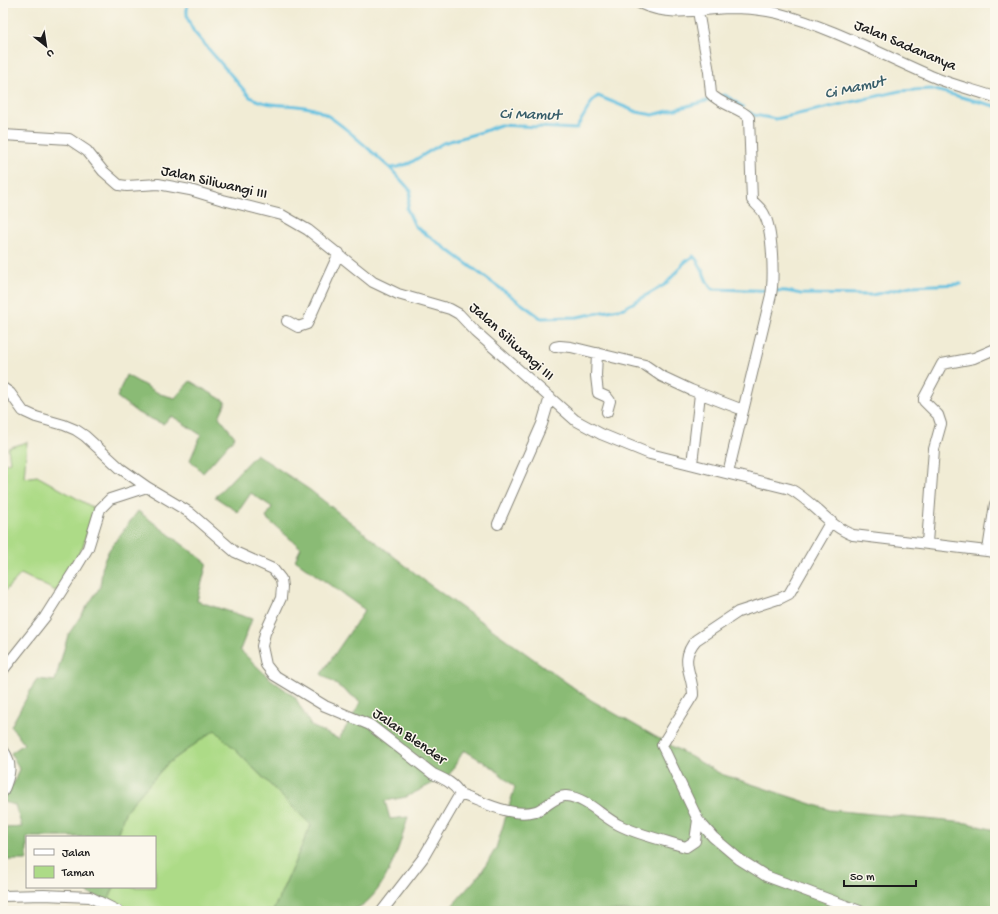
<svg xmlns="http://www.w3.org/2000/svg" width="998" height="914" viewBox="0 0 998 914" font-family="'Gochi Hand',sans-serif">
	<rect width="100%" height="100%" fill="#fbf7ec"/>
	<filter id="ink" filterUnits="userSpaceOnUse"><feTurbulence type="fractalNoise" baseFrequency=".025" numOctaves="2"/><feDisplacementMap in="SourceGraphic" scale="8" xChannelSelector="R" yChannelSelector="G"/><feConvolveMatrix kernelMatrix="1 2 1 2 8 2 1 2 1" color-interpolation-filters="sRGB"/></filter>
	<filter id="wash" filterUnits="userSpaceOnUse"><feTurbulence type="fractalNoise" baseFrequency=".012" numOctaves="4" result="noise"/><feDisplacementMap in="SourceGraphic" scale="16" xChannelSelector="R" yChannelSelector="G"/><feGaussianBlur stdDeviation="0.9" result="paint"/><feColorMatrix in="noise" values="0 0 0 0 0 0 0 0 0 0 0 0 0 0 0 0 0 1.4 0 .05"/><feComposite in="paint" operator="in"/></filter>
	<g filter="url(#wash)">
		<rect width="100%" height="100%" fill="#f1ecd5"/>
		<!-- green -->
		<path fill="#addb87" stroke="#647c52" d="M 27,442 L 24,478 L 37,476 L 94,508 L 83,547 L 56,591 L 21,574 L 3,593 L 3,464 L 10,462 L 8,448 Z
			M 215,730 L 311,825 L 273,911 L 127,911 L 108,901 L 114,887 L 155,887 L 155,837 L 116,837 L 126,810 L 167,764 Z"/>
		<!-- forest -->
		<path fill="#8abb74" stroke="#536c48" d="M 126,375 L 160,394 L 175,398 L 190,381 L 226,402 L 219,417 L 235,437 L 203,473 L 190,460 L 201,435 L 172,416 L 163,424 L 138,413 L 117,397 Z
			M 256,454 L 310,490 L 430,585 L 591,700 L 721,774 L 830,810 L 967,823 L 995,830 L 995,911 L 434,911 L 450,908 L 481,873 L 496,848 L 515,787 L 492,767 L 464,750 L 449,775 L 406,797 L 385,801 L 390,819 L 408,817 C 400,845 383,904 349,911 L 273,911 L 311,825 L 215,730 L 167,764 L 126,810 L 116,837 L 27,837 L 27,860 L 3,860 L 3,828 L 22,827 L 15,805 L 3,802 L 3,781 L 13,785 L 19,769 L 11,753 L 24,744 L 11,726 L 37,679 L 55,681 L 68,635 L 100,587 L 103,563 L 109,550 L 138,511 L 207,563 L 197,601 L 252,619 L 240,650 L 268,677 L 295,697 L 311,726 L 339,739 L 361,702 L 321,674 L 365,610 L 295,560 L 301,548 L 266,518 L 272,507 L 251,493 L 238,512 L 215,497 Z
			M 88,887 L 114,887 L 108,901 L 88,893 Z"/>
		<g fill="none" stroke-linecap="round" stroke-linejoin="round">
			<!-- stream -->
			<path stroke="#62c0e0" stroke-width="3" d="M 188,3 C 185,15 188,21 194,32 L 250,97 C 272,109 292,102 314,109 C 336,116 371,152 390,168 L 398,167 L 410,163 L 443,143 L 482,132 L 500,125 L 576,129 L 593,100 L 598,96 L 637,112 L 653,115 L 714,99
				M 719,96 L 725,95 L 743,107
				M 749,112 L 754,115 L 776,119 L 900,91 L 931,89 L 995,106
				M 390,168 L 411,191 L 407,209 L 415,226 L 541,318 L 577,317 L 624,308 L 666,284 L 684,263 L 693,256 C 704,265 703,280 712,289 L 786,291 L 801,294 L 872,295 L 911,286 L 961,284"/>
		</g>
	</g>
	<g filter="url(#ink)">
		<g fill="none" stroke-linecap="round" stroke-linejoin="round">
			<defs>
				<path id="minor" d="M 639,3 C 669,17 697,10 728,8 C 745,8 761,9 777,13 C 831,27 880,54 931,76 C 952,85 974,90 995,97
					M 698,11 L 709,72 L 711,94 C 719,104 745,110 749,118 L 752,200 C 756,205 762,209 764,214 C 773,230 774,278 771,295 L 728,473
					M 3,135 L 69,139 L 87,151 L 103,171 L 119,185 L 127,186 L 158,184 L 190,190 L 223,200 L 282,215 L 308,230 L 373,282 L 398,294 L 450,309 L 459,314 L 476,332 L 575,420 L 601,434 L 650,454 L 790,489 C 813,501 828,526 853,535 L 995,552
					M 287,321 L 298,327 L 307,324 L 339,253
					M 555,347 L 560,346 L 571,347 L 645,365 L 661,376 L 691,390 L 743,410
					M 597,353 L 596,376 L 598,393 L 607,397 L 610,401 L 607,412
					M 3,388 L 10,393 L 23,411 L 36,417 L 64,425 L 76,430 L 85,436 L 120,468 L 147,487 L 189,512 L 235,552 L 273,569 L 281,579 L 282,587 L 281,598 L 265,633 L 262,646 L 266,665 L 274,675 L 325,706 L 370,725 L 433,774 C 444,779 454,783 460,794 L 423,858 L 382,911
					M 692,464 L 700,394
					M 831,521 L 789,594 L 781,598 L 738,612 L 696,640 C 678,661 693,673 693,695 L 662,745 L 698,820 L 713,837 L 739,859 L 766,876 L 860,911
					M 498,524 L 542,424 L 550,397
					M 927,543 L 934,449 L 941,424 L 938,415 L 924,401 L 924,398 L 942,364 L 974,358 L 995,349
					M 988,550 L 995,504
					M 3,670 L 45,617 L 76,568 L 88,548 L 100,509 L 110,499 L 147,487
					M 3,750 C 14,765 9,777 3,792
					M 460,794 C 484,802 511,818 536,811 C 546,808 556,795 566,796 C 587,798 601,816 619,825 C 636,834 666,841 686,847 L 695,841 L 698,820
					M 3,896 L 44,895 L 90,897 L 118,911"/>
			</defs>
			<!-- minor casing -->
			<use href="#minor" stroke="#868478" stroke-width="12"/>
			<!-- minor -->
			<use href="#minor" stroke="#fff" stroke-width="10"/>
		</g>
	</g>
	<g text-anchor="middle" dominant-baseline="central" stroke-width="3" stroke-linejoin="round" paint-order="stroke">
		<!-- street labels -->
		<g font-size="15" fill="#1c1c1c" stroke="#fbf7ec">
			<text transform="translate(905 46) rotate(23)">Jalan Sadananya</text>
			<text transform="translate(214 183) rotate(13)">Jalan Siliwangi III</text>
			<text transform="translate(511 342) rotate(42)">Jalan Siliwangi III</text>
			<text transform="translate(409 737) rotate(35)">Jalan Blender</text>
		</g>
		<!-- water labels -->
		<g font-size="16" font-style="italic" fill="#385e6a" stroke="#fbf7ec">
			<text transform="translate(855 89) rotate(-13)">Ci Mamut</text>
			<text transform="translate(530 116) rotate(1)">Ci Mamut</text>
		</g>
	</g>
	<!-- margin -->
	<rect width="998" height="914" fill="none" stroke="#fbf7ec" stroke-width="16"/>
	<!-- legend -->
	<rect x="26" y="836" width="130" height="52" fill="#fbf7ec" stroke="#a29f99"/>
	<rect x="34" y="849" width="20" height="6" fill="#ffffff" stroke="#a29f99"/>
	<text x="62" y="856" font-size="12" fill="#1c1c1c">Jalan</text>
	<rect x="34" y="866" width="20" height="12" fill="#addb87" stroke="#a29f99"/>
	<text x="62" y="876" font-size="12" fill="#1c1c1c">Taman</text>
	<!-- north arrow -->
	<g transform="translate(46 46) rotate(150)" stroke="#fbf7ec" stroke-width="3" paint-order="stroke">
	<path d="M0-3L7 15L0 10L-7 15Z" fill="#1c1c1c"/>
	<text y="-6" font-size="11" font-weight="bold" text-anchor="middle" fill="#1c1c1c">U</text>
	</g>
	<!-- scale -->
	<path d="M844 880v6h72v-6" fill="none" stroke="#1c1c1c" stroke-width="2"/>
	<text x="850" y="880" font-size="12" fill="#1c1c1c" stroke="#fbf7ec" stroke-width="3" paint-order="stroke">50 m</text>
</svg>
